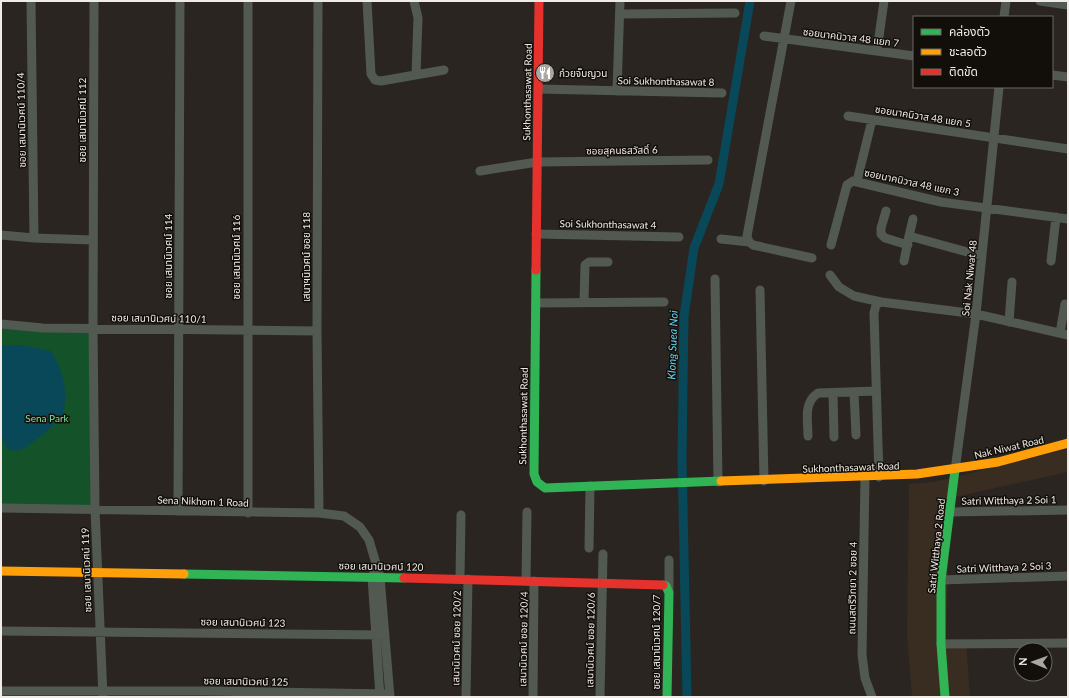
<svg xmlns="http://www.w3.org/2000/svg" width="1069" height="698" viewBox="0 0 1069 698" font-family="Lato,'Noto Sans Thai',sans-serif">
	<rect width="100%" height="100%" fill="#2a2520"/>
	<!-- built -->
	<path fill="#392c21" d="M 1068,449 L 1068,472 L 955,497 L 949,551 L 946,639 L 966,639 L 970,697 L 912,697 L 907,636 L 909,484 L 934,482 Z"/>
	<!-- green -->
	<path fill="#14532a" d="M 1,328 L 93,328 L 95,509 L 1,508 Z"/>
	<!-- water -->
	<path fill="#084858" d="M 21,345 L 51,351 C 62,367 69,393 63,413 C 61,421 30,446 22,449 C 18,451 13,451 9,449 C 4,447 3,439 1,433 L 1,346 Z"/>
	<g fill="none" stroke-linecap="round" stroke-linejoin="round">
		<!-- canal -->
		<path stroke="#084858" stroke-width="9" d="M 687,697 L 682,458 L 684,316 L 694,248 L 719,184 L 750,1"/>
		<!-- street -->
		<path stroke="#525951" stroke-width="9" d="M 31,1 L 34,238
			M 94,1 L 93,328 L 95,509 L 103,697
			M 248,1 L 248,513
			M 318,1 L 317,331 L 319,513
			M 367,1 L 371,74 L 375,80 L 381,81 L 444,70
			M 414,1 L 418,18 L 416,75
			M 791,1 L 747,236 L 749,242 L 753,245 L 812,258
			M 1040,1 L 1068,5
			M 620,14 L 735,13
			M 1004,17 L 1006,1
			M 764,36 L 914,56
			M 877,51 L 884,1
			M 1052,75 L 1068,77
			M 538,89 L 722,93
			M 617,91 L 620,1
			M 848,116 L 1068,149
			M 480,171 L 537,162 L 708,160
			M 857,181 L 872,120
			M 886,211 L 881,228 L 881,234 L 885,238 L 908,245
			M 536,234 L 679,237
			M 1,235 L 34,238 L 93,240
			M 909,236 L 913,219
			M 721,239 L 749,242
			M 831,245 L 847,185 L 853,181 L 941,202 L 1068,219
			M 904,261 L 909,236 L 982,256
			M 1051,261 L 1056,217
			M 830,275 L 839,287 L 854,296 L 881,302 L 976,314 L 1068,335
			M 715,279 L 718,482
			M 760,290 L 764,481
			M 584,302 L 585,265 L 589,262 L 608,262
			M 536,303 L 664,302
			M 1009,322 L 1012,282
			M 1,324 L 43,328 L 317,331
			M 1060,333 L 1065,304
			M 854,392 L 856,435
			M 833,393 L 834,437
			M 808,436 C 808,420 803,403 818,393 L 876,391
			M 955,470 L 976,314 L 999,87
			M 865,477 L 862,655 L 865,678 L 872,697
			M 879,477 L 874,313 L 876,305 L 881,302
			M 1,508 L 319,513 L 344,516 L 360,527 L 369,540 L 380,577 L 390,697
			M 178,511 L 180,1
			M 950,512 L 1068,510
			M 589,548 L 590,486
			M 374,572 L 372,577 L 380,697
			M 460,578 L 461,515
			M 526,580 L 527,512
			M 941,580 L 1068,576
			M 669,592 L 669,560
			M 1,631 L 385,635
			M 941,644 L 1068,643
			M 1,691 L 203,691 L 390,694
			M 466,697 L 468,579
			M 533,697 L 534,581
			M 600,697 L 603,554"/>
		<!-- fast -->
		<path stroke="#30b455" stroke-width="9" d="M 536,270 L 534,474 L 537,482 L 545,488 L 721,481
			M 184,574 L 404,578
			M 663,585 L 666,586 L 669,593 L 667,697
			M 945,697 L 941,644 L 941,580 L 955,470"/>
		<!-- slow -->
		<path stroke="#ff9f0a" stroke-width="9" d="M 721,481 L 917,474 L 998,462 L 1068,443
			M 1,571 L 184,574"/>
		<!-- jam -->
		<path stroke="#e5322d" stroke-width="9" d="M 536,270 L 539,1
			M 404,578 L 663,585"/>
	</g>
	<!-- icons -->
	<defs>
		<symbol id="restaurant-disc" viewBox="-11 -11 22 22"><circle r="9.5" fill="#aba6a1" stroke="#120f0b"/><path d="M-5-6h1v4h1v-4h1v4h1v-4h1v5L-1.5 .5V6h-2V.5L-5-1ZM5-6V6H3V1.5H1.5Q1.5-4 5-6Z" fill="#fff"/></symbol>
	</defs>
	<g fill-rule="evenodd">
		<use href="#restaurant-disc" x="534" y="62" width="22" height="22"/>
	</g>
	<g text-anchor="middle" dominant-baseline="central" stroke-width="3" stroke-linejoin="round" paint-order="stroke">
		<!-- street labels -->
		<g font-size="10" fill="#f0ebe6" stroke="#120f0b">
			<text transform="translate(851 37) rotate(7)">ซอยนาคนิวาส 48 แยก 7</text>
			<text transform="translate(666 81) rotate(1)">Soi Sukhonthasawat 8</text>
			<text transform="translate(527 92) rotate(-89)">Sukhonthasawat Road</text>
			<text transform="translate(923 116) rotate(9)">ซอยนาคนิวาส 48 แยก 5</text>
			<text transform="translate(21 120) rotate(-91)">ซอย เสนานิเวศน์ 110/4</text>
			<text transform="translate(82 120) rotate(-90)">ซอย เสนานิเวศน์ 112</text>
			<text transform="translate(622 150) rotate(-1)">ซอยสุคนธสวัสดิ์ 6</text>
			<text transform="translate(912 182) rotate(12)">ซอยนาคนิวาส 48 แยก 3</text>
			<text transform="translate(608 224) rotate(1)">Soi Sukhonthasawat 4</text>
			<text transform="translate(168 256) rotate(-90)">ซอย เสนานิเวศน์ 114</text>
			<text transform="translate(236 257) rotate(-90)">ซอย เสนานิเวศน์ 116</text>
			<text transform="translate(306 257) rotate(-90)">เสนาฯนิเวศน์ ซอย 118</text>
			<text transform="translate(969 278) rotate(-84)">Soi Nak Niwat 48</text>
			<text transform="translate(159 318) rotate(1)">ซอย เสนานิเวศน์ 110/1</text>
			<text transform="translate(523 416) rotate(-89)">Sukhonthasawat Road</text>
			<text transform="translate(1009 447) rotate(-13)">Nak Niwat Road</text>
			<text transform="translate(851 467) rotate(-2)">Sukhonthasawat Road</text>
			<text transform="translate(1009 500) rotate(-1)">Satri Witthaya 2 Soi 1</text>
			<text transform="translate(203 501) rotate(2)">Sena Nikhom 1 Road</text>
			<text transform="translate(936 546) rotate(-84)">Satri Witthaya 2 Road</text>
			<text transform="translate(381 566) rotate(1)">ซอย เสนานิเวศน์ 120</text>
			<text transform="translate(1004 567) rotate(-2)">Satri Witthaya 2 Soi 3</text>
			<text transform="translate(86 570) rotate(-92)">ซอย เสนานิเวศน์ 119</text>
			<text transform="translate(852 588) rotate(-89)">ถนนสตรีวิทยา 2 ซอย 4</text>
			<text transform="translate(243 622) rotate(1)">ซอย เสนานิเวศน์ 123</text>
			<text transform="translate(456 638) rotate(-89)">เสนานิเวศน์ ซอย 120/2</text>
			<text transform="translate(523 639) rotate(-89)">เสนานิเวศน์ ซอย 120/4</text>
			<text transform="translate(590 640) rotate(-89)">เสนานิเวศน์ ซอย 120/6</text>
			<text transform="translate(656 642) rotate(-90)">ซอย เสนานิเวศน์ 120/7</text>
			<text transform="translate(246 681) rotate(1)">ซอย เสนานิเวศน์ 125</text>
		</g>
		<!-- poi labels -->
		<g font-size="10" fill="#f0ebe6" stroke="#120f0b" text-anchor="start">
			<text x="559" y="73">ก๋วยจั๊บญวน</text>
		</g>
		<!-- park labels -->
		<g font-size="10" fill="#80e699" stroke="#120f0b">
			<text x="47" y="418">Sena Park</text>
		</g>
		<!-- water labels -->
		<g font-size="11" font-style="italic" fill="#61d5f9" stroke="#120f0b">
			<text transform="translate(672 345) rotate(-88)">Klong Suea Noi</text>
		</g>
	</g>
	<!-- border -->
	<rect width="1069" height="698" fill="none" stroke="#f0ebe6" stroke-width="4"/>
	<!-- legend -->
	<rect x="913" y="16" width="140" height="72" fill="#120f0b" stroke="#6b6763"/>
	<rect x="921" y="29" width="20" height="6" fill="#30b455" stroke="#6b6763"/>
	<text x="949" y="36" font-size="12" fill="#f0ebe6">คล่องตัว</text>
	<rect x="921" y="49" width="20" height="6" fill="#ff9f0a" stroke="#6b6763"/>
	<text x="949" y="56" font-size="12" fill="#f0ebe6">ชะลอตัว</text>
	<rect x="921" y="69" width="20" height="6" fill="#e5322d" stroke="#6b6763"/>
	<text x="949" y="76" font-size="12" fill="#f0ebe6">ติดขัด</text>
	<!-- north arrow -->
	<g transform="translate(1033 662) rotate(272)"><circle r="19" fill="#120f0b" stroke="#6b6763"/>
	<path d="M0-3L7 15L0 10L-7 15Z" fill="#aba6a1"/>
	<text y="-6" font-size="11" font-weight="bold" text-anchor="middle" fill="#f0ebe6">N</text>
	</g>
</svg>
